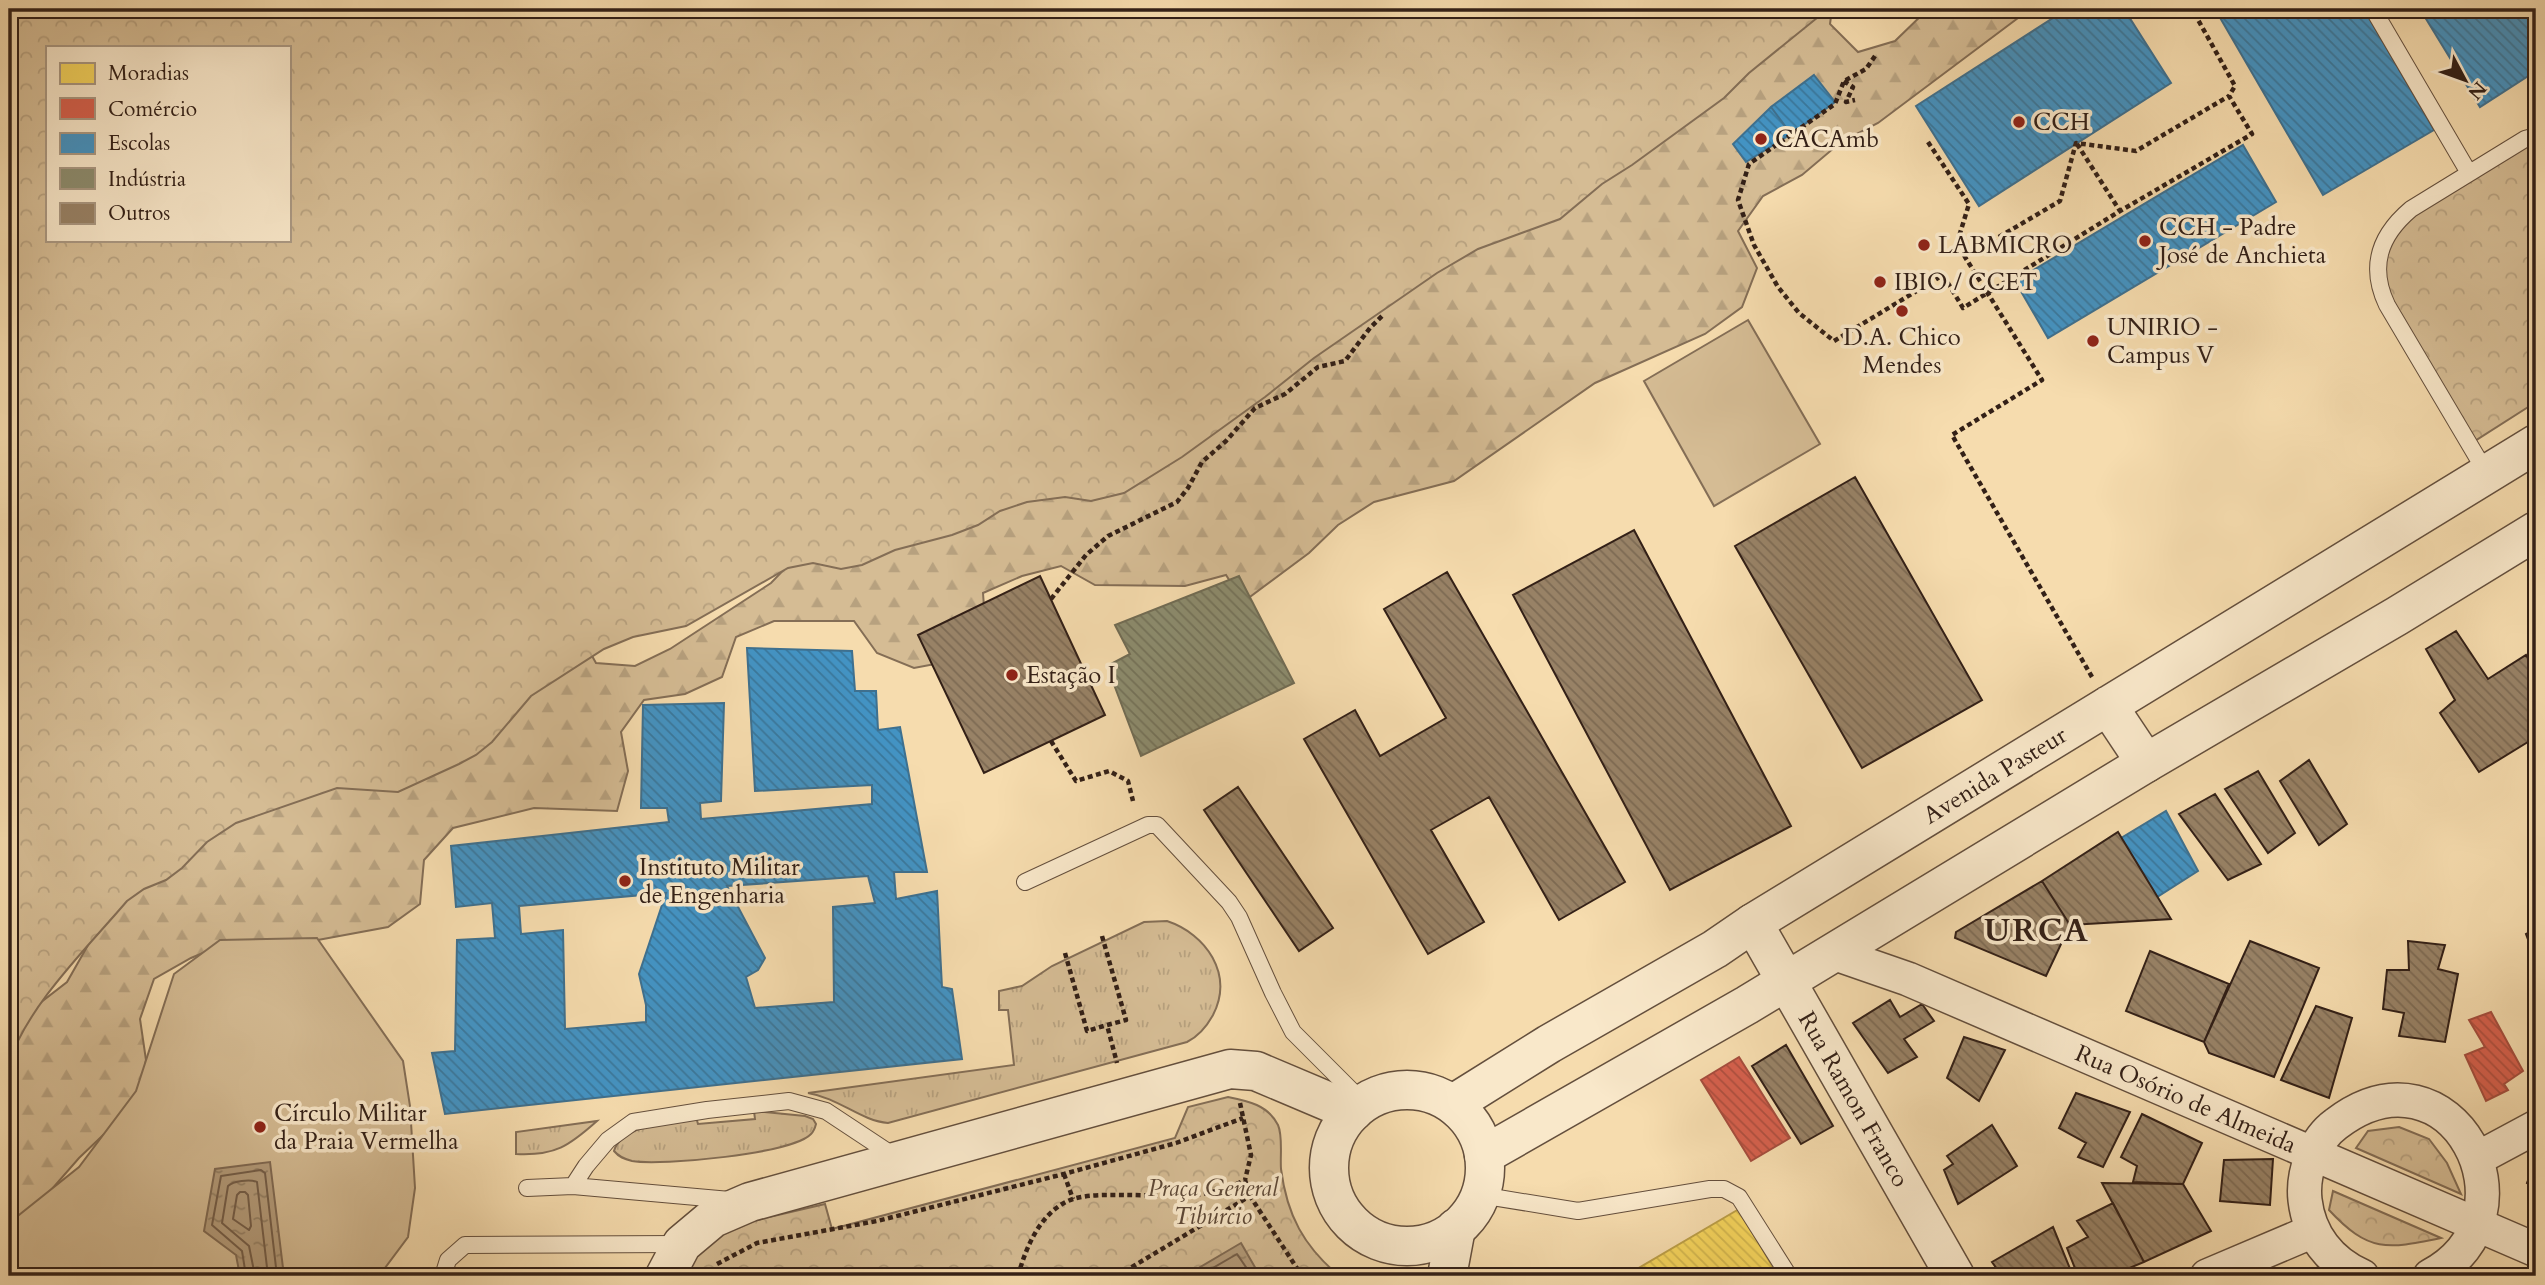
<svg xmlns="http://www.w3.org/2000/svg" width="2545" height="1285" viewBox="0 0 2545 1285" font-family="Cardo,serif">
	<defs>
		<pattern id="grass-tufts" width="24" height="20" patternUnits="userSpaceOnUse" patternTransform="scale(1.75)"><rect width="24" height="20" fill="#d5bc94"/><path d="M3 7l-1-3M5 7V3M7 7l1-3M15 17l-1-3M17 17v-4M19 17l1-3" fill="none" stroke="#b7a17f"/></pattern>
		<pattern id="forest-firs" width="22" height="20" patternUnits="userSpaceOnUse" patternTransform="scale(1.75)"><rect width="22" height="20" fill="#d5bc94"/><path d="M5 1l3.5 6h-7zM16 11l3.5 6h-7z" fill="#b7a17f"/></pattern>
		<pattern id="park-crowns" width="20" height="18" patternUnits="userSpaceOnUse" patternTransform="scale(1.75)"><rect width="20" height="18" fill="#d5bc94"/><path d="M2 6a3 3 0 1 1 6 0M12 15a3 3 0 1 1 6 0" fill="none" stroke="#b7a17f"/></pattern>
		<pattern id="water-ripples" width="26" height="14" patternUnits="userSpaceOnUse" patternTransform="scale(1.75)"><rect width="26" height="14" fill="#b49c7b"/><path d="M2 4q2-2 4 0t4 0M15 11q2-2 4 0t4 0" fill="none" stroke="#937f64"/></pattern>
		<pattern id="homes-back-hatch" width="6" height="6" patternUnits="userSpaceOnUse" patternTransform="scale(1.75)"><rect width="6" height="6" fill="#f6d55c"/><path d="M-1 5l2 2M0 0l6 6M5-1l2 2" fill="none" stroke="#d3b74f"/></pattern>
		<pattern id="shops-back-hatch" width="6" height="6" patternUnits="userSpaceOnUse" patternTransform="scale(1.75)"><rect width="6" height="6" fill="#d6604d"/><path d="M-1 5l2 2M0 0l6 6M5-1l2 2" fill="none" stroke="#ae4f3f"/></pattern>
		<pattern id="schools-back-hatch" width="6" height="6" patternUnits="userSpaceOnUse" patternTransform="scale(1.75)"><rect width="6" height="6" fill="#4393c3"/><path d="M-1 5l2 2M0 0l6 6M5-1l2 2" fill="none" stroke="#39789d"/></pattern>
		<pattern id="industry-back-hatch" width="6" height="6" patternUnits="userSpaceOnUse" patternTransform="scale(1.75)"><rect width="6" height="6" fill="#8c8c6e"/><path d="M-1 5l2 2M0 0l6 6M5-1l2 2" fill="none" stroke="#737259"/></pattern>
		<pattern id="building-back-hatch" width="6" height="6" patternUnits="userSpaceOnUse" patternTransform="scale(1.75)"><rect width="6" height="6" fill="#988266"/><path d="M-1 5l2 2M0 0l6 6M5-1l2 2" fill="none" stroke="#7d6a53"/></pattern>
	</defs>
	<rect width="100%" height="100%" fill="#f6dcae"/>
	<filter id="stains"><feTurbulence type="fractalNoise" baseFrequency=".00286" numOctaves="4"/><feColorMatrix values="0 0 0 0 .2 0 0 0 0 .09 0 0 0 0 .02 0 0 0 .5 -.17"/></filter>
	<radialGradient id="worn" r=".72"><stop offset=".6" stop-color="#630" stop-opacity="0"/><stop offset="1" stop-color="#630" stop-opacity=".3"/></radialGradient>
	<!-- grass -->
	<path fill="url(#grass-tufts)" stroke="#846e56" stroke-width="2" d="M 1167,921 C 1206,934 1234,974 1213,1015 C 1207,1026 1199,1036 1187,1042 L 888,1123 C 861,1121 839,1098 808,1093 L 1014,1065 L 1008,1010 L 999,1010 L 999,991 L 1022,986 L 1052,966 L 1144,922 Z
		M 754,1111 L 805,1116 L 813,1119 L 816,1124 C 815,1128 814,1131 811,1134 C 792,1154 661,1166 632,1161 C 624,1159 619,1157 614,1151 C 621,1125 673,1121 696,1117 L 698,1124 L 755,1119 Z
		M 597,1121 C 569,1146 555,1156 516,1154 L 516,1132 Z"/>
	<!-- forest -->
	<path fill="url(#forest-firs)" stroke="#846e56" stroke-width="2" d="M 1471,9 L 1832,9 L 1830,24 L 1858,52 L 1895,41 L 1928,9 L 2030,9 L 1878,123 L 1841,142 L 1802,175 L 1763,196 L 1738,231 L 1757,268 L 1742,307 L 1705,334 L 1595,383 L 1454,481 L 1374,502 L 1338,525 L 1309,553 L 1243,602 L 1226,575 L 1185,586 L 1095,585 L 1061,566 L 1022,576 L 983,593 L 986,635 L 956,660 L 914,668 L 877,653 L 854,621 L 774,621 L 736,637 L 722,677 L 685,694 L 644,700 L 621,732 L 628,771 L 617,811 L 534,808 L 453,828 L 424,860 L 420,904 L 388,927 L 307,942 L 227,943 L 191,958 L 154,979 L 140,1019 L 146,1060 L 139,1101 L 79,1158 L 24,1221 L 9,1226 L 9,1027 L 67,982 L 125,880 L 577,629 L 596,663 L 635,666 L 670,649 L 771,583 L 799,554 Z"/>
	<!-- park -->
	<path fill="url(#park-crowns)" stroke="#846e56" stroke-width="2" fill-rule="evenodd" d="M 9,9 L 1828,9 L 1749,73 L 1724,98 L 1632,165 L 1602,184 L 1560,219 L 1478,249 L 1437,273 L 1314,358 L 1265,397 L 1182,457 L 1124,493 L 1091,501 L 1065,497 L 1027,502 L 1000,511 L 978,525 L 952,535 L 895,550 L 862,565 L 841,569 L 813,563 L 788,568 L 686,626 L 633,637 L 604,649 L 531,696 L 492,742 L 476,755 L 459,764 L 398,792 L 337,788 L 236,823 L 207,842 L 182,868 L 166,880 L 144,889 L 127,901 C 88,947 27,1006 9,1063 ZM 47,47 L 289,47 L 289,240 L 47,240 Z
		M 2536,136 L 2536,402 L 2470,444 L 2387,305 L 2383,244 L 2394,223 Z
		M 1228,1097 C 1248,1101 1268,1105 1278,1125 C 1283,1136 1280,1156 1281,1169 C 1287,1216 1304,1246 1339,1276 L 662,1276 L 706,1232 L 825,1204 L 832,1229 L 1175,1138 L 1188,1107 Z
		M 2399,1127 L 2429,1139 L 2447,1163 L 2461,1194 L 2356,1148 L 2368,1131 Z
		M 2333,1191 L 2441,1238 C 2387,1249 2369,1253 2329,1210 Z"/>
	<!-- pitch -->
	<path fill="#d5bc94" stroke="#846e56" stroke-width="2" d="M 1748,320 L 1820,444 L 1714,506 L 1644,381 Z
		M 317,938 L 403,1061 L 410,1106 L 415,1188 L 408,1237 L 379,1276 L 9,1276 L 9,1223 L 79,1167 L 136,1091 L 174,974 L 220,940 Z"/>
	<!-- water -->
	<path fill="url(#water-ripples)" stroke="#806a53" stroke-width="2" d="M 270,1162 L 284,1276 L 240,1276 L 236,1255 L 204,1231 L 215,1169 Z
		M 1241,1243 L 1260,1276 L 1185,1276 Z"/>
	<!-- homes -->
	<path fill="url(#homes-back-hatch)" stroke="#bc9f47" stroke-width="2" d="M 1739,1209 L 1778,1276 L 1625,1276 Z"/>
	<!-- shops -->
	<path fill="url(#shops-back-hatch)" stroke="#a54d3d" stroke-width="2" d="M 2491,1012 L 2523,1071 L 2504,1084 L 2508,1090 L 2486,1101 L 2465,1055 L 2485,1047 L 2469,1020 Z
		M 1739,1057 L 1790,1138 L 1751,1161 L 1701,1080 Z"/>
	<!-- schools -->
	<path fill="url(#schools-back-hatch)" stroke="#3e708f" stroke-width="2" fill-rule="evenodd" d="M 2067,9 L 2124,9 L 2171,83 L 1979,206 L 1916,106 Z
		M 2215,9 L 2364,9 L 2434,130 L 2323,195 Z
		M 2420,9 L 2536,9 L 2536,71 L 2480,107 Z
		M 1814,75 L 1835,102 L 1791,134 L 1771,107 Z
		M 1771,107 L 1791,134 L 1746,162 L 1733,144 Z
		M 2243,145 L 2276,202 L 2048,338 L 2015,281 Z
		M 747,648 L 852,651 L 855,691 L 876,691 L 878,730 L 900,727 L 927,872 L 894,872 L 896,899 L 937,891 L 942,987 L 952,989 L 962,1059 L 445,1114 L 432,1053 L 455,1051 L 457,940 L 495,938 L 492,903 L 456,907 L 451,846 L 669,822 L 667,808 L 641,808 L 643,705 L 724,703 L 721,801 L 700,803 L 701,819 L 872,804 L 872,785 L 755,791 ZM 868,876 L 875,903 L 833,907 L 834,1002 L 755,1008 L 746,977 L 758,970 L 765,958 L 727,886 ZM 666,893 L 639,974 L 646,1005 L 646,1022 L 565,1029 L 563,930 L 521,934 L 519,906 Z
		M 2166,811 L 2198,871 L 2157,897 L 2121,838 Z"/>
	<!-- industry -->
	<path fill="url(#industry-back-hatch)" stroke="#716c54" stroke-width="2" d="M 1239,576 L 1294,683 L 1141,756 L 1107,666 L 1130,654 L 1115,625 Z"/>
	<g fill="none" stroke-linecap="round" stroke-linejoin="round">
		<!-- shore -->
		<path stroke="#745e49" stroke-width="2" d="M 240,1192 L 245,1192 L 248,1195 L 251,1226 L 249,1230 L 233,1219 L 237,1195 Z
			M 246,1276 L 242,1251 L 212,1225 L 221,1176 L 261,1170 L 265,1173 L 277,1276
			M 255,1276 L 249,1246 L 222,1223 L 228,1186 C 233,1181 250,1179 257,1182 L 268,1276
			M 1199,1276 L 1237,1254 L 1252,1276"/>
	</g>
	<!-- building -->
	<path fill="url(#building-back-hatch)" stroke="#332017" stroke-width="2" d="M 1855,477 L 1982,700 L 1862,768 L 1735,546 Z
		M 1634,530 L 1791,826 L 1670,890 L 1513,595 Z
		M 1447,572 L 1625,882 L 1559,920 L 1489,797 L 1431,830 L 1484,922 L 1428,954 L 1304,739 L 1355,710 L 1380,756 L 1446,718 L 1384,609 Z
		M 1040,576 L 1105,715 L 984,773 L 918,635 Z
		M 2456,631 L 2488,679 L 2526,655 L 2536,671 L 2536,737 L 2479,772 L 2440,713 L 2455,700 L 2426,649 Z
		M 2309,760 L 2347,824 L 2319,845 L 2280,781 Z
		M 2258,771 L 2295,833 L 2268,853 L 2225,789 Z
		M 1238,787 L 1333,928 L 1299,951 L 1204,810 Z
		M 2215,794 L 2261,864 L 2228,880 L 2179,814 Z
		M 2118,832 L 2171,919 L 2070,925 L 2042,881 Z
		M 2042,881 L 2070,925 L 2046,976 L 1955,938 L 1956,932 Z
		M 2536,929 L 2536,961 L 2526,934 Z
		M 2250,941 L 2319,968 L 2274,1077 L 2209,1053 L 2204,1042 Z
		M 2408,941 L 2445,945 L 2438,969 L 2458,974 L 2445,1042 L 2399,1036 L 2404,1013 L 2383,1009 L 2387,970 L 2409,970 Z
		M 2150,951 L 2229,984 L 2204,1042 L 2126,1011 Z
		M 1890,1000 L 1900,1017 L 1922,1004 L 1934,1021 L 1904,1039 L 1917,1057 L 1888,1073 L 1853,1023 Z
		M 2316,1006 L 2352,1018 L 2329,1098 L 2281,1080 Z
		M 1964,1037 L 2005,1050 L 1979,1101 L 1947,1078 Z
		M 1786,1045 L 1833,1126 L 1801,1144 L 1752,1066 Z
		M 2076,1093 L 2130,1112 L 2103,1167 L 2078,1157 L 2086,1143 L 2059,1128 Z
		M 2142,1114 L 2202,1143 L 2183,1184 L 2133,1182 L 2137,1166 L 2121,1157 Z
		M 1992,1125 L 2017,1166 L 1958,1204 L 1944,1170 L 1953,1164 L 1947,1156 Z
		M 2273,1159 L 2270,1205 L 2220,1201 L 2224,1160 Z
		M 2536,1168 L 2536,1188 L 2527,1183 L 2532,1170 Z
		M 2102,1183 L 2183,1184 L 2211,1231 L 2144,1262 Z
		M 2113,1203 L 2144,1262 L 2110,1276 L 2078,1276 L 2067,1248 L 2088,1237 L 2077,1221 Z
		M 2053,1227 L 2073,1276 L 2002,1276 L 1992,1262 Z
		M 2318,1267 L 2324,1276 L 2303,1276 Z"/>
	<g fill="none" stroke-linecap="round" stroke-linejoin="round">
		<defs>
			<path id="service" d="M 2373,9 L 2469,173
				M 2487,474 L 2387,305 C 2369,267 2379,236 2411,209 L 2525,139 L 2536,136
				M 1025,882 L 1148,825 L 1157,825 L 1229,902 L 1239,917 L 1273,993 L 1293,1032 L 1364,1103
				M 573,1186 L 586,1166 L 608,1140 L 633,1122 L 707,1110 L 789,1101 L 826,1111 L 897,1158
				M 527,1188 L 573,1186 L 730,1200
				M 1480,1195 L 1578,1211 L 1710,1189 L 1724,1189 L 1739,1197 L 1789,1276
				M 443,1276 L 448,1260 L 465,1245 L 682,1244"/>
			<g id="minor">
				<path id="s1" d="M 1833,953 L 1908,979 L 2536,1250"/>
				<path d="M 2482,1156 L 2536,1127"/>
				<path d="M 2207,1276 L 2313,1231"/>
				<path d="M 2362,1276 C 2330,1262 2309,1235 2305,1200 C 2302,1173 2314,1140 2336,1124 C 2451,1036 2545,1215 2430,1276"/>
			</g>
			<g id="tertiary">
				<path d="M 2108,706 L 2146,763"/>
				<path id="s2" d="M 1753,923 L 1955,1276"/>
				<circle cx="1407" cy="1168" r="78"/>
				<path id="s3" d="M 1453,1104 L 1549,1044 L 1715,949 L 1753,923 L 2536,444"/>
				<path d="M 1484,1155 L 1747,1005 L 2146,763 L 2397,616 L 2536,531"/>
				<path d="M 665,1276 L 682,1244 L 713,1218 L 750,1202 L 1230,1069 L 1256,1071 L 1353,1112"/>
				<path d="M 1447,1276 L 1456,1228"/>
			</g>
		</defs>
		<!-- service casing -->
		<use href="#service" stroke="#644f3d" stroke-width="18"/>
		<!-- minor casing -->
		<use href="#minor" stroke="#644f3d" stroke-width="36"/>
		<!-- tertiary casing -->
		<use href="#tertiary" stroke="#644f3d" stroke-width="41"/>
		<!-- path -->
		<path stroke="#332017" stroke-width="4.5" stroke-dasharray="5 3.5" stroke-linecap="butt" d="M 1875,56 L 1866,69 L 1844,81 L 1835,104 L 1749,164 L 1738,200 L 1754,245 L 1778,287 L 1799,313 L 1834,341 L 1943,275 L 1963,308 L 2120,211 L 2252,134 L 2229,96 L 2235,86 L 2192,9
			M 1844,81 L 1853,87 L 1846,102 L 1855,100
			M 1928,142 L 1969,204 L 1957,243 L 1965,257
			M 2077,144 L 2120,211
			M 1051,599 L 1086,555 L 1108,536 L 1177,502 L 1188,488 L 1202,462 L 1226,441 L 1255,408 L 1285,394 L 1318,367 L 1345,361 L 1370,328 L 1382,316
			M 2092,677 L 1952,435 L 2042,380 L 1965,257 L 2060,201 L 2076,143 L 2136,151 L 2229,96
			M 1051,741 L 1076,781 L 1109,771 L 1128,781 L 1133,801
			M 1102,936 L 1126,1020 L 1107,1025 L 1117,1063
			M 1065,953 L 1087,1031 L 1107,1025
			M 1240,1103 L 1251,1155 L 1245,1180
			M 1064,1174 L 1073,1199
			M 717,1264 L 757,1243 L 877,1221 L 1064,1174 L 1176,1143 L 1243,1118
			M 709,1269 L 724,1276
			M 1018,1276 C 1026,1247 1041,1210 1073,1199 C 1089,1194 1110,1195 1127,1195 C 1156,1195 1191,1199 1219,1190 C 1228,1188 1237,1184 1245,1180 L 1250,1196 L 1302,1276
			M 1117,1276 L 1250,1196"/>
		<!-- service -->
		<use href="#service" stroke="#f9e8ca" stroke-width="16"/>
		<!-- minor -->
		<use href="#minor" stroke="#f9e8ca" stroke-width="33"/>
		<!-- tertiary -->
		<use href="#tertiary" stroke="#f9e8ca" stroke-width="38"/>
	</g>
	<!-- markers -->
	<g fill="#8f2418" stroke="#f9e8ca" stroke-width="2.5">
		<circle cx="2019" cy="122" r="7"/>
		<circle cx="1761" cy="139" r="7"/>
		<circle cx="2145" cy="241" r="7"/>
		<circle cx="1924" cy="245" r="7"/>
		<circle cx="1880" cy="282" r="7"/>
		<circle cx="1902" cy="311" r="7"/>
		<circle cx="2093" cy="341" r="7"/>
		<circle cx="1012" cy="675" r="7"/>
		<circle cx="625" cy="881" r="7"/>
		<circle cx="260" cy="1127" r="7"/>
	</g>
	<g text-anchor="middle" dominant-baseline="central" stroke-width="7" stroke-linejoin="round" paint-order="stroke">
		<!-- poi labels -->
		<g font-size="24" fill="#332017" stroke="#f9e8ca" text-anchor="start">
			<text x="2033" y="122">CCH</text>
			<text x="1775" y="139">CACAmb</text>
			<text x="2159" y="227">CCH - Padre<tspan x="2159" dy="28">José de Anchieta</tspan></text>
			<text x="1938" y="245">LABMICRO</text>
			<text x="1894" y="282">IBIO / CCET</text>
			<text x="2107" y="327">UNIRIO -<tspan x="2107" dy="28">Campus V</tspan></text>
			<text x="1902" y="337" text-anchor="middle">D.A. Chico<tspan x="1902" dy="28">Mendes</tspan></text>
			<text x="1026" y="675">Estação I</text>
			<text x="639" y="867">Instituto Militar<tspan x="639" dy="28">de Engenharia</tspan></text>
			<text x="274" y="1113">Círculo Militar<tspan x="274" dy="28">da Praia Vermelha</tspan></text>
		</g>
		<!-- street labels -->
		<g font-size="24" fill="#332017" stroke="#f9e8ca">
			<text stroke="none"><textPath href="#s3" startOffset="634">Avenida Pasteur</textPath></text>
			<text stroke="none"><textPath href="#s1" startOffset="382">Rua Osório de Almeida</textPath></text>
			<text stroke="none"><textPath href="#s2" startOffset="203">Rua Ramon Franco</textPath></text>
		</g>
		<!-- park labels -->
		<g font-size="24" font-style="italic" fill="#5c4736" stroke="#f9e8ca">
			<text x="1213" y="1188">Praça General<tspan x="1213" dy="28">Tibúrcio</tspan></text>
		</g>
		<!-- district labels -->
		<g font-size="32" font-weight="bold" letter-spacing="2" fill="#332017" stroke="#f9e8ca">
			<text x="2037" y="931">URCA</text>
		</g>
	</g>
	<!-- margin -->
	<rect width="2545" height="1285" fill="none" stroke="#f6dcae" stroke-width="35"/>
	<rect x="10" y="10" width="2524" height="1264" fill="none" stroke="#332017" stroke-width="3.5"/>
	<rect x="18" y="18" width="2510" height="1250" fill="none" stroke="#332017" stroke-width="2"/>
	<!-- legend -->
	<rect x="46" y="46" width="245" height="196" fill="#f9e8ca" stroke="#aa9882" stroke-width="2"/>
	<rect x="60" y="63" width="35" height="21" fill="#f6d55c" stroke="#aa9882" stroke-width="2"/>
	<text x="108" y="80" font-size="21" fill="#332017">Moradias</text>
	<rect x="60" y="98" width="35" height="21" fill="#d6604d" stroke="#aa9882" stroke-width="2"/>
	<text x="108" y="116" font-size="21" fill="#332017">Comércio</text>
	<rect x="60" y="133" width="35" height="21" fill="#4393c3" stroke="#aa9882" stroke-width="2"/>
	<text x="108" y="150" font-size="21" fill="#332017">Escolas</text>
	<rect x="60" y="168" width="35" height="21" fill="#8c8c6e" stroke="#aa9882" stroke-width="2"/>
	<text x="108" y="186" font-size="21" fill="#332017">Indústria</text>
	<rect x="60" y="203" width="35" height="21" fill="#988266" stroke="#aa9882" stroke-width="2"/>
	<text x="108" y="220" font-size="21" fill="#332017">Outros</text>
	<!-- north arrow -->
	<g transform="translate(2465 80) rotate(131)" stroke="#f9e8ca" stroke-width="5" paint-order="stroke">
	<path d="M0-5L12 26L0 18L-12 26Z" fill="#332017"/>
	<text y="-10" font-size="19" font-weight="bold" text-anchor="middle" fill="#332017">N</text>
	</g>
	<rect width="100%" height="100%" filter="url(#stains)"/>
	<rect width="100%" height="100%" fill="url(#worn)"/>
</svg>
